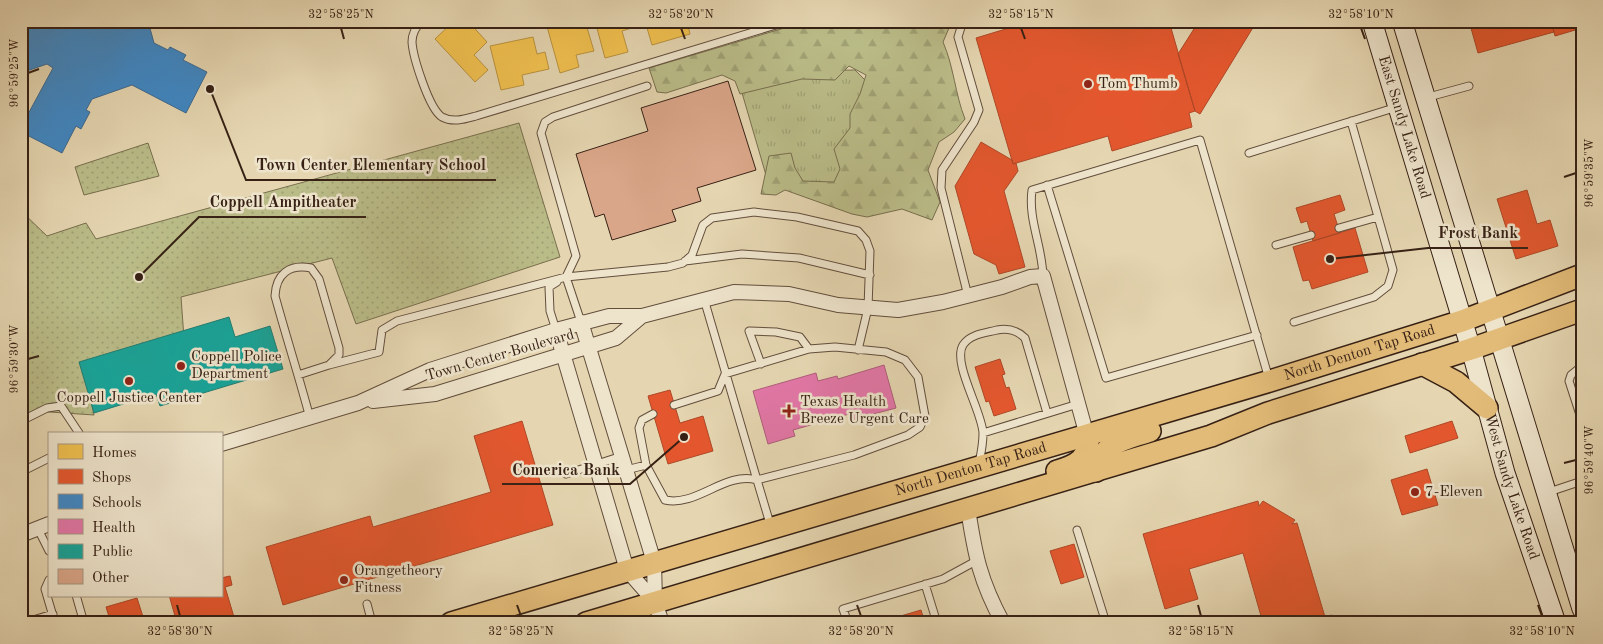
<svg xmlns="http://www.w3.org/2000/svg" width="1603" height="644" viewBox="0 0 1603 644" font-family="'Old Standard TT',serif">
	<defs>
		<pattern id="grass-tufts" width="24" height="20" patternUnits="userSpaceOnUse" patternTransform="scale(1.25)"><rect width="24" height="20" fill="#babc88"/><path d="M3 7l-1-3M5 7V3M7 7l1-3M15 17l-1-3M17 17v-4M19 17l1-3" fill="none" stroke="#a0a174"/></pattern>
		<pattern id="forest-firs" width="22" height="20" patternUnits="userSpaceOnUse" patternTransform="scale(1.25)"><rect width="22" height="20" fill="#babc88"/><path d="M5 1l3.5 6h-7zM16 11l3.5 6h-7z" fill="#a0a174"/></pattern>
		<pattern id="park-dots" width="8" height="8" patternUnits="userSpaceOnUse" patternTransform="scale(1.25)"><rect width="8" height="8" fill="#babc88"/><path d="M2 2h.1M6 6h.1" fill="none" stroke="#a0a174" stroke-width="1.8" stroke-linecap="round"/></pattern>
	</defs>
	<rect width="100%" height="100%" fill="#e5d6b1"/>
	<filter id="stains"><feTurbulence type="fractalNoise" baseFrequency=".004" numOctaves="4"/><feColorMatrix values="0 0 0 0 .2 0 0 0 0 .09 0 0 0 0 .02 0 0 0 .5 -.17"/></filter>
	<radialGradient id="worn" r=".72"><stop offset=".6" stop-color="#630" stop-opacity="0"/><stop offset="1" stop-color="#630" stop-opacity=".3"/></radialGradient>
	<!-- grass -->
	<path fill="url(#grass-tufts)" stroke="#786e4e" d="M 855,70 L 873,88 L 847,202 L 768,182 L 740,86 L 788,71 Z"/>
	<!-- forest -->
	<path fill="url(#forest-firs)" stroke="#786e4e" d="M 808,21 L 952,21 L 943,42 C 954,67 955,94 965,119 L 954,132 L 939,142 L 928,170 L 940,202 L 932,220 L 902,209 L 867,217 L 852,214 L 785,190 L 776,195 L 761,194 L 769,156 L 791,153 L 795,168 L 803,181 L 834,182 L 840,169 L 834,149 L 850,128 L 850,114 L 860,94 L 866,75 L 849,66 L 835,80 L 802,79 L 740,94 L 735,81 L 722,75 L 666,93 L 657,92 L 649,68 Z"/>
	<!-- park -->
	<path fill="url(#park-dots)" stroke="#786e4e" d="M 519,123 L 560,257 L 356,324 L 332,258 L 181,297 L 184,338 L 85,372 L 94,415 L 35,411 L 21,417 L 21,211 L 47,236 L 86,223 L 96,239 Z
		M 148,143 L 159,176 L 84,195 L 75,167 Z"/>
	<!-- homes -->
	<path fill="#f2c14e" stroke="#ba913d" d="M 454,21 L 468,21 L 487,42 L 474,55 L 488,70 L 475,82 L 435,39 Z
		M 551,21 L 585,21 L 594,51 L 576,55 L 579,67 L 560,73 L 546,23 Z
		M 595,21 L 636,21 L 638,26 L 622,31 L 628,52 L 605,58 Z
		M 645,21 L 687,21 L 690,34 L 652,45 Z
		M 696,21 L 716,21 L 716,23 L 698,28 Z
		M 533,37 L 537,54 L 545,52 L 549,69 L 522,75 L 524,85 L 501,90 L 490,46 Z"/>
	<!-- shops -->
	<path fill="#e4572e" stroke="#b04726" d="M 1032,21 L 1169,21 L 1195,111 L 1189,113 L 1192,127 L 1112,151 L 1108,136 L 1013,164 L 976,38 Z
		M 1199,21 L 1257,21 L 1200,114 L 1195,111 L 1178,54 Z
		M 1469,21 L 1551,21 L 1554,32 L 1478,53 Z
		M 1551,21 L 1582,21 L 1582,28 L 1555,36 Z
		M 981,142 L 1012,160 L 1013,164 L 1016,163 L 1018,171 L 1004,191 L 1025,267 L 999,274 L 996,265 L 974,254 L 955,186 Z
		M 1527,190 L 1537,224 L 1550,220 L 1558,246 L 1516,259 L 1497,199 Z
		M 1340,195 L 1345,210 L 1334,214 L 1340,233 L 1313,241 L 1307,221 L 1301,223 L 1296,208 Z
		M 1355,228 L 1368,272 L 1312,289 L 1309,280 L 1303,281 L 1293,247 Z
		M 1000,359 L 1005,374 L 1002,375 L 1006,388 L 1009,387 L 1016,409 L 994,416 L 989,401 L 986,402 L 975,367 Z
		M 670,390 L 680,423 L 703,416 L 713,451 L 668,464 L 648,396 Z
		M 522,421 L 553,525 L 283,605 L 266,547 L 370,516 L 373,527 L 491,492 L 474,436 Z
		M 1452,421 L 1458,438 L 1410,453 L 1405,436 Z
		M 1427,469 L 1438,505 L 1402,515 L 1391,480 Z
		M 1258,501 L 1259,506 L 1263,501 L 1295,520 L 1292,524 L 1297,523 L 1325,617 L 1307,623 L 1263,623 L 1243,553 L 1189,569 L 1198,599 L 1165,609 L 1143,534 Z
		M 1074,544 L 1084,577 L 1061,584 L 1050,551 Z
		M 230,576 L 232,585 L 225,587 L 234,617 L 214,623 L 177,623 L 169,595 L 221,595 L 221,578 Z
		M 137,598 L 145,623 L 111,623 L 106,607 Z
		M 921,610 L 925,623 L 877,623 Z
		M 1332,615 L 1334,623 L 1307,623 L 1325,617 Z"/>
	<!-- schools -->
	<path fill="#3f88c5" stroke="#3d6990" d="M 21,21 L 148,21 L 154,43 L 168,50 L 170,47 L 186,55 L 183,60 L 207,72 L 186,113 L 132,85 L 92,99 L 86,110 L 90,112 L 81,129 L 76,126 L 62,153 L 21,132 L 21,127 L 53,68 L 47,64 L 21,73 Z"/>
	<!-- health -->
	<path fill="#e377a8" stroke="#af5d7c" d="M 884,365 L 896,408 L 851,420 L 849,414 L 793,430 L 795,436 L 768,444 L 753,391 L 816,373 L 818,381 L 837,376 L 838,379 Z"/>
	<!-- public -->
	<path fill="#17a398" stroke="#217c71" d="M 229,317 L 235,337 L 270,326 L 283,369 L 160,406 L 156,394 L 94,413 L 79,362 Z"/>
	<!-- building -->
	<path fill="#daa689" stroke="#372115" d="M 728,81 L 756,170 L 697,188 L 701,201 L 672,210 L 676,221 L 612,240 L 604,214 L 595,217 L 576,154 L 648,131 L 641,108 Z"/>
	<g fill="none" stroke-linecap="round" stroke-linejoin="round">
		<defs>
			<path id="lane" d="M 421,21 C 416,28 412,33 412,42 C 413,57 429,109 442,117 C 453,123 465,119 476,116 L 789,21
				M 963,21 L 958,37 L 979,110 L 974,122 L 942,170 L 941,188 L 968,296
				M 1425,98 L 1469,86
				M 1249,153 L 1397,107
				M 1047,185 L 1106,378 L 1257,335
				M 1339,228 L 1378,217
				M 1276,245 L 1311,235
				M 685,261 L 742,254 L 799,258 L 870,275
				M 1043,276 C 1042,245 1028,220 1032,190 L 1200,140 L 1269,379
				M 581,322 L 566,277 L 576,256 L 541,133 L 545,122 L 553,117 L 647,86
				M 1294,322 L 1374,297 L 1388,286 L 1393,270 L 1351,121
				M 556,330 L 550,311 L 549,287 L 557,282
				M 761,364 L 749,331 L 776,332 L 800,337 L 809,349
				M 329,365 L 379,352 L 382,330 L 397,321 L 566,277 L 668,267 L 683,263 L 692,255 L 703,225 L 712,218 L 754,212 L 797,217 L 858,231 L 866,240 L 870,251 L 868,308 L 858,350
				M 1582,366 L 1571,375 L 1569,381 L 1582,421
				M 298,375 L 329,365 L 339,355 L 339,348 L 319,279 L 311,268 C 289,264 276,274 275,296 C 286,336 299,377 310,418
				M 674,405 L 718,391 L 725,374 L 809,349 L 835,347 L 886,352 L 905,360 L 918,377 L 925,416 L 920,427 L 908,435 L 854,455 L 757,480 L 704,299
				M 21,421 L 47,408 L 61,406 L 79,433
				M 983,433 L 1078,404
				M 979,463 C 981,454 983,443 983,433 C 982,411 952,363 963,345 C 970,334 986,333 997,330 C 1008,328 1017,330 1025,338 L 1047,413
				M 646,465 L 639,428 L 642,420 L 653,414
				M 626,470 L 646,465 L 665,500 C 697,507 725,471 757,480 L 771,527
				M 21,472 L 49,458
				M 566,474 L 622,456
				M 1546,493 L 1582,481
				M 38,529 L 49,551
				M 1077,530 L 1106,623
				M 49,580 L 45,589 L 55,623
				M 925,584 L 937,623
				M 76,595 L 84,623
				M 367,604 L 372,623
				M 23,623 L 53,614
				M 848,623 L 843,609 L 943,579 L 976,561"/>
			<path id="street" d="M 581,322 L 654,562 L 655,602 L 662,623
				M 556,330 L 627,570 L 655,602
				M 373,401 L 435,394 L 616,338 L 642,316
				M 221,444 L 358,403 L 430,370 L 556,330 L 609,316 L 642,316 L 734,292 L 789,294 L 838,305 L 898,310 L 943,302 L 1002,287 L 1030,277 L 1043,276 L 1087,436
				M 968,509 C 975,555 980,581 1003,623
				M 21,535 L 49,524"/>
			<g id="secondary">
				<path id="s1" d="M 1372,21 L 1471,349 L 1505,473 L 1556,623"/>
				<path d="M 1402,21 L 1582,609"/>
			</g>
			<g id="primary">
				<path d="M 1422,364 L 1456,382 L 1487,408"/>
				<path d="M 1057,471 C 1075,466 1092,458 1087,436"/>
				<path d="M 1096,471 C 1104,441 1124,440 1150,431"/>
				<path id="s2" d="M 451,623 L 1270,381 L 1462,321 L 1582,275"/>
				<path d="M 586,623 L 1211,436 L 1268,413 L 1471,349 L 1582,310"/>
			</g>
		</defs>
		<!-- lane casing -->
		<use href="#lane" stroke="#624e3c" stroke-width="9"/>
		<!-- street casing -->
		<use href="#street" stroke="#624e3c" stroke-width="16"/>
		<!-- secondary casing -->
		<use href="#secondary" stroke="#372115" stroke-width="21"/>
		<!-- primary casing -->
		<use href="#primary" stroke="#372115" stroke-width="24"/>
		<!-- lane -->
		<use href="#lane" stroke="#eee4cc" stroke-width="7"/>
		<!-- street -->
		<use href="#street" stroke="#eee4cc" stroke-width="14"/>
		<!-- secondary -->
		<use href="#secondary" stroke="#eee4cc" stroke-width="19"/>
		<!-- primary -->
		<use href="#primary" stroke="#e2bb78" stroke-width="21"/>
	</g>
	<!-- ticks -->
	<path fill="none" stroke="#372115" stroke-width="2" d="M 341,28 L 344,39M 681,28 L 685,39M 1021,28 L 1025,39M 1361,28 L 1365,39M 28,73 L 39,69M 1564,177 L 1576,173M 28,359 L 39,356M 1564,463 L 1576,460M 177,605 L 180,616M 517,605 L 521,616M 857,605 L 861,616M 1198,605 L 1201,616M 1538,605 L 1542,616"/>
	<!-- markers -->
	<g fill="#8f2418" stroke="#eee4cc" stroke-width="2">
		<circle cx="1088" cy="84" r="5"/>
		<circle cx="181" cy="366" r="5"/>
		<circle cx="129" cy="381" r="5"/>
		<path d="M786.5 403.5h5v5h5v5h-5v5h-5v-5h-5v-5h5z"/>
		<circle cx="1415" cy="492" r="5"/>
		<circle cx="344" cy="580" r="5"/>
	</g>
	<g text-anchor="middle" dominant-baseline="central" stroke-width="5" stroke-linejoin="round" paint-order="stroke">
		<!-- poi labels -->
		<g font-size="15" fill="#372115" stroke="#eee4cc" text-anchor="start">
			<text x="1098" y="84">Tom Thumb</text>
			<text x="191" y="357">Coppell Police<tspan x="191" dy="17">Department</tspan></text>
			<text x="129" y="398" text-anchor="middle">Coppell Justice Center</text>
			<text x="800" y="402">Texas Health<tspan x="800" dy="17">Breeze Urgent Care</tspan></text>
			<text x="1425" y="492">7-Eleven</text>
			<text x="354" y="571">Orangetheory<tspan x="354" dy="17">Fitness</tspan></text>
		</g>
		<!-- street labels -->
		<g font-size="15" fill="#372115" stroke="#eee4cc">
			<text stroke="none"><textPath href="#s1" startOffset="111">East Sandy Lake Road</textPath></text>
			<text stroke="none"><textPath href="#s2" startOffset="948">North Denton Tap Road</textPath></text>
			<text transform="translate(500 356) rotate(-16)">Town Center Boulevard</text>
			<text stroke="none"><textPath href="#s2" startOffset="542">North Denton Tap Road</textPath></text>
			<text stroke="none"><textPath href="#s1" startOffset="486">West Sandy Lake Road</textPath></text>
		</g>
	</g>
	<!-- callouts -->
	<path fill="none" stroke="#372115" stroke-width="2" d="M210 89L246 180H496M139 277L199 217H366M1330 259L1428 248H1528M684 437L630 484H502"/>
	<g fill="#372115" stroke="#eee4cc" stroke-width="2">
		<circle cx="210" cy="89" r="5"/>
		<circle cx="139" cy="277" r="5"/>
		<circle cx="1330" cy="259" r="5"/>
		<circle cx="684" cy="437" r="5"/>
	</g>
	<g font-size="16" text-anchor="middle" font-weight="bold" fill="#372115" stroke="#eee4cc" stroke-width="5" stroke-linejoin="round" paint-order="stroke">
		<text x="371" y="170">Town Center Elementary School</text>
		<text x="283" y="207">Coppell Ampitheater</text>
		<text x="1478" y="238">Frost Bank</text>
		<text x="566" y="475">Comerica Bank</text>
	</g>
	<!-- margin -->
	<rect width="1603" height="644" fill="none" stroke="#e5d6b1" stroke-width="55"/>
	<!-- legend -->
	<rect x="48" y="432" width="175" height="165" fill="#eee4cc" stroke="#a59683"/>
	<rect x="58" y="444" width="25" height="15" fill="#f2c14e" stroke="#a59683"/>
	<text x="92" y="457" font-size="15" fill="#372115">Homes</text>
	<rect x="58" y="469" width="25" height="15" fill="#e4572e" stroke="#a59683"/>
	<text x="92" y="482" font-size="15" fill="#372115">Shops</text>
	<rect x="58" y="494" width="25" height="15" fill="#3f88c5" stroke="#a59683"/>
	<text x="92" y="507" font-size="15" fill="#372115">Schools</text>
	<rect x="58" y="519" width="25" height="15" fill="#e377a8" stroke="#a59683"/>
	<text x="92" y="532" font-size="15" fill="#372115">Health</text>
	<rect x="58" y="544" width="25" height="15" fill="#17a398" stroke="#a59683"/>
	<text x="92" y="556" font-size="15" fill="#372115">Public</text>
	<rect x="58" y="569" width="25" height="15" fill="#daa689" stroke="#a59683"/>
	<text x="92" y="582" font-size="15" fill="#372115">Other</text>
	<rect x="28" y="28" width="1548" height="588" fill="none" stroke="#372115" stroke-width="2"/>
	<g font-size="12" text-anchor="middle" fill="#372115">
		<text x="341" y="18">32°58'25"N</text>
		<text x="681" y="18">32°58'20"N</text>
		<text x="1021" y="18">32°58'15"N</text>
		<text x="1361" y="18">32°58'10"N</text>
		<text transform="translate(14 73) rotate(-90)" y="4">96°59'25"W</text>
		<text transform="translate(1589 173) rotate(-90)" y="4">96°59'35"W</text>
		<text transform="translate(14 359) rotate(-90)" y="4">96°59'30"W</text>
		<text transform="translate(1589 460) rotate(-90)" y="4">96°59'40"W</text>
		<text x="180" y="635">32°58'30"N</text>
		<text x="521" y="635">32°58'25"N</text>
		<text x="861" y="635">32°58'20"N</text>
		<text x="1201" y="635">32°58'15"N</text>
		<text x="1542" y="635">32°58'10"N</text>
	</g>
	<rect width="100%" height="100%" filter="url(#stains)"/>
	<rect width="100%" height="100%" fill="url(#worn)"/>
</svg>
